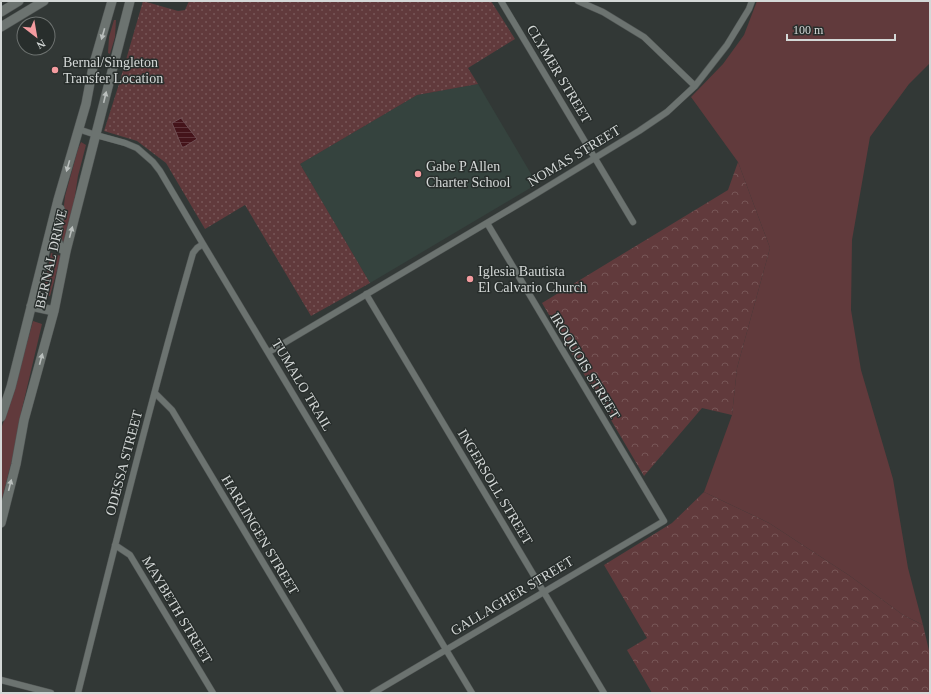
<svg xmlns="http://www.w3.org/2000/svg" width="931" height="694" viewBox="0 0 931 694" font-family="Georgia,serif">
	<defs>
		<pattern id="forest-crowns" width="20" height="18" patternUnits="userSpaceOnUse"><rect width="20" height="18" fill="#613a3c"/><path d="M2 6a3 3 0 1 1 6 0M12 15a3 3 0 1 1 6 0" fill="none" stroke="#775657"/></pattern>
		<pattern id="park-dots" width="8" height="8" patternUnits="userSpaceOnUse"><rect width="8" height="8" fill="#613a3c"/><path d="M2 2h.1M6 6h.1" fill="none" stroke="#775657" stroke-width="1.8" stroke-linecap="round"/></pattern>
		<pattern id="water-rules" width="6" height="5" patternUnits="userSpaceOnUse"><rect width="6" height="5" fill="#44141a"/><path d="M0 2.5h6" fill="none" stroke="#5e353b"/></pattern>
	</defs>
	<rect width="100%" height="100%" fill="#323836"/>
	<!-- built -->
	<path fill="#35433e" d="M 478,84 L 537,184 L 370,283 L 300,164 L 417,95 Z"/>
	<!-- green -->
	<path fill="#613a3c" d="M 757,1 L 930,1 L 930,63 L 909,84 L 870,137 L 852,240 L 851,310 L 861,370 L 893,479 L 908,568 L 923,625 L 903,615 L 850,576 L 769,523 L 704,492 L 732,415 L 737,368 L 770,248 L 738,162 L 691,97 L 723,64 L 744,35 Z
		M 114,20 L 116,20 L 115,37 L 110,54 L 108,53 L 109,37 Z
		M 81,142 L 86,145 L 78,176 L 73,209 L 65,242 L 60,241 L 65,196 L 78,149 Z
		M 51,253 L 61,256 L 50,296 L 45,295 L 44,287 Z
		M 33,321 L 42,324 L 22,409 L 13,456 L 1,503 L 1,429 L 10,403 Z"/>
	<!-- forest -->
	<path fill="url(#forest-crowns)" d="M 738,162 L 770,248 L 737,368 L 732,415 L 702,408 L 644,476 L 542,303 L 728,190 Z
		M 704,492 L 769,523 L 850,576 L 903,615 L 923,625 L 930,655 L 930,693 L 652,693 L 627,650 L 647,638 L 604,565 L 672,523 Z"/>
	<!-- park -->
	<path fill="url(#park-dots)" d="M 143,1 L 178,11 L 185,10 L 189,1 L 491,1 L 515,39 L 468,68 L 478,84 L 417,95 L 300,164 L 370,283 L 311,316 L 245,205 L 205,229 L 166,163 L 137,141 L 104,131 L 119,84 Z"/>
	<!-- water -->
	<path fill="url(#water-rules)" stroke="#6f4f53" d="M 181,118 L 197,139 L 184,147 L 182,147 L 172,123 Z"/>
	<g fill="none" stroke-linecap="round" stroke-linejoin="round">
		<defs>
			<path id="street" d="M 501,1 L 633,222
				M 578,1 L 603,12 L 644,37 L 695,86
				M 78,129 L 96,135 L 125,143 L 137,148 L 153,162 L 160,171 L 203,244 L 472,693
				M 366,294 L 604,693
				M 269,352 L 534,195 L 639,131 L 667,112 L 695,86 L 727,45 L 749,9 L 752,1
				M 155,393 L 172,410 L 341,693
				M 115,545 L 130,555 L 213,693
				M 1,680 L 51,693
				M 78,693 C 115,546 151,399 193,253 L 197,248 L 203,244
				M 373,693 L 664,521 L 487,223"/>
			<path id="secondary" d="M 1,12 L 19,1
				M 1,27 L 44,1
				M 60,209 L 60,213 C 59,225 51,246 66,251
				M 31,306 L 54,311
				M 1,417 L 11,387 L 58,200 L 86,104 L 93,67 L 112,1
				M 1,523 L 16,464 L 24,420 L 54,311 L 66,251 L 130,1"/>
		</defs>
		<!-- street casing -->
		<use href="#street" stroke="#515655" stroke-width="7"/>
		<!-- secondary casing -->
		<use href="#secondary" stroke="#515655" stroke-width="10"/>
		<!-- street -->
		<use href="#street" stroke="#6c7370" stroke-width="6"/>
		<!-- secondary -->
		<use href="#secondary" stroke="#6c7370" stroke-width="9"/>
	</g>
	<!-- one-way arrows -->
	<defs><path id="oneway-solid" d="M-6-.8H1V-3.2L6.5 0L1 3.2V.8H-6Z"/></defs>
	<g fill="#babfbd">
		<use href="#oneway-solid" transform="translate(103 34) rotate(106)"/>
		<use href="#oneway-solid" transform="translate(105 97) rotate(-77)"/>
		<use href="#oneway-solid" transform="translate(68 166) rotate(106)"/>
		<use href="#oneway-solid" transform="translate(71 232) rotate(-75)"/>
		<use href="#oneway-solid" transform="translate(41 359) rotate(-75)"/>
		<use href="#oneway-solid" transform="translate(10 485) rotate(-76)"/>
	</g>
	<!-- markers -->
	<g fill="#f49b9f" stroke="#282e2c" stroke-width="1.5">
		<circle cx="55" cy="70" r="4"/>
		<circle cx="418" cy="174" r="4"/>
		<circle cx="470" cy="279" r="4"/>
	</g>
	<g text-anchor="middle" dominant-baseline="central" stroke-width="3" stroke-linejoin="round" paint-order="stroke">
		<!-- poi labels -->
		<g font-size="14" fill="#d4d8d7" stroke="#282e2c" text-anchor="start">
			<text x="63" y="62">Bernal/Singleton<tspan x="63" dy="16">Transfer Location</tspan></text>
			<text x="426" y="166">Gabe P Allen<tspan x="426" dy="16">Charter School</tspan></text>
			<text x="478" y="271">Iglesia Bautista<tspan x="478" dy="16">El Calvario Church</tspan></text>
		</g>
		<!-- street labels -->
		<g font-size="14" fill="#d4d8d7" stroke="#282e2c">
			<text transform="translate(559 74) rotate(59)">CLYMER STREET</text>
			<text transform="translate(574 156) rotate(-31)">NOMAS STREET</text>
			<text transform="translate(51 259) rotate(-77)">BERNAL DRIVE</text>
			<text transform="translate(585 366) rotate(59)">IROQUOIS STREET</text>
			<text transform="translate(302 385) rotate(59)">TUMALO TRAIL</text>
			<text transform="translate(124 463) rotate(-75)">ODESSA STREET</text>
			<text transform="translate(495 487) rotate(59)">INGERSOLL STREET</text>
			<text transform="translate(260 535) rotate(59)">HARLINGEN STREET</text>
			<text transform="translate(512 596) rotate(-31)">GALLAGHER STREET</text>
			<text transform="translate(177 610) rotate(59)">MAYBETH STREET</text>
		</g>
	</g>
	<!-- border -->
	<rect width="931" height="694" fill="none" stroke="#d4d8d7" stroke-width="4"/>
	<!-- north arrow -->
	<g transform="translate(36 36) rotate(149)"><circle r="19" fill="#282e2c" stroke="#6d7270"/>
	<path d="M0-3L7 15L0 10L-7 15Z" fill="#f49b9f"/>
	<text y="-6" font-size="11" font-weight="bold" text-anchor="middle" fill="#d4d8d7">N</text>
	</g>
	<!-- scale -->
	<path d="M787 34v6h108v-6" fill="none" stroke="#d4d8d7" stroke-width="2"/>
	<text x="793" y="34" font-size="12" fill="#d4d8d7" stroke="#282e2c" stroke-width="3" paint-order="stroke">100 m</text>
</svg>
